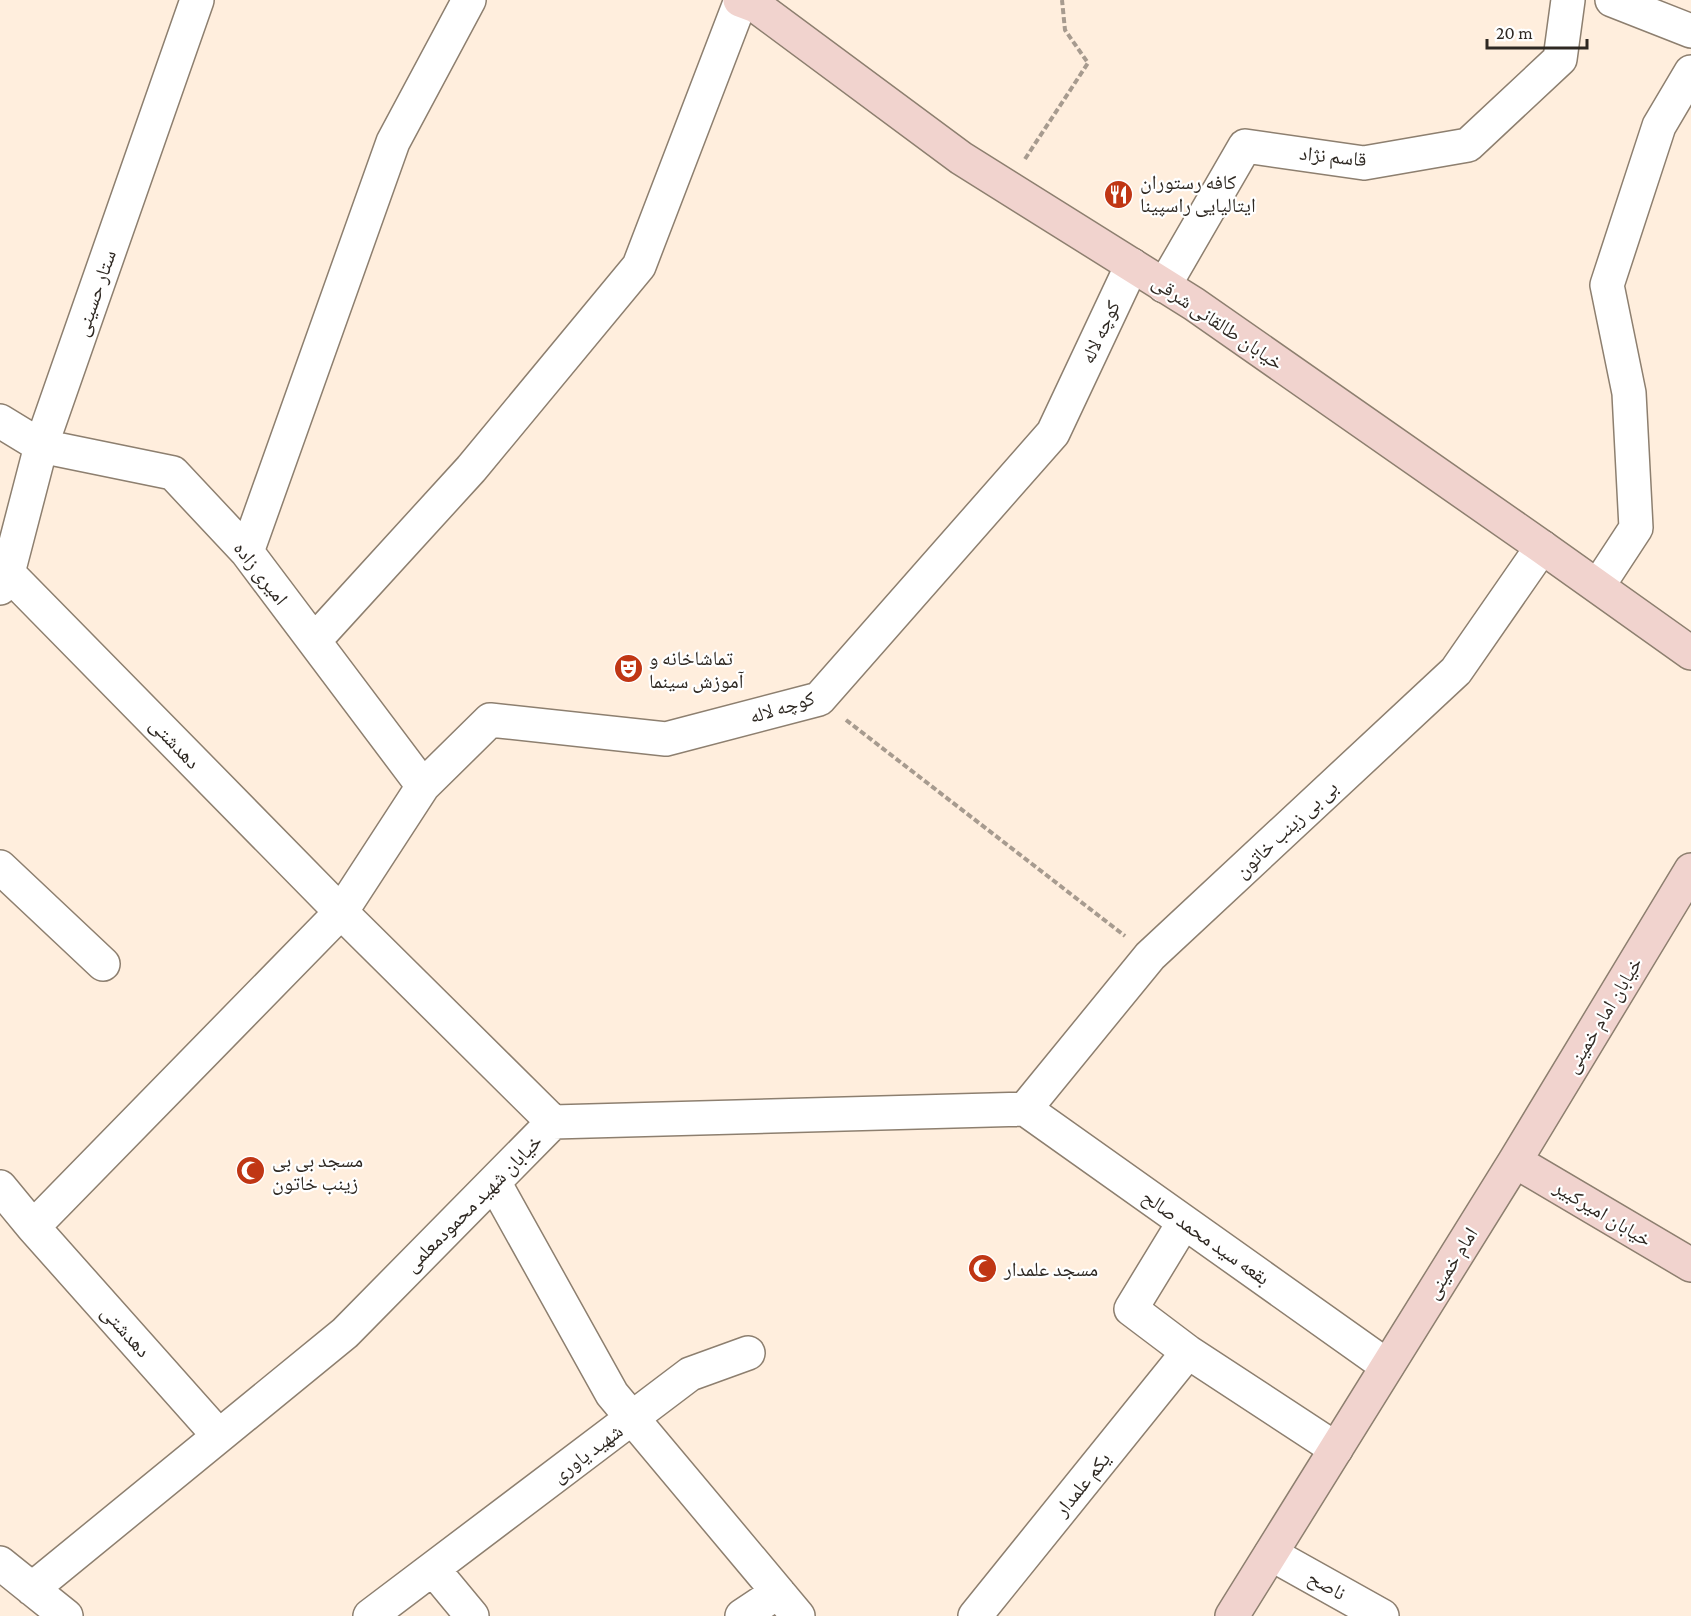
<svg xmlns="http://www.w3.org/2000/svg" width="1691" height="1616" viewBox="0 0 1691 1616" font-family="'Crimson Pro','Noto Naskh Arabic',serif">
	<rect width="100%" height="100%" fill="#fed"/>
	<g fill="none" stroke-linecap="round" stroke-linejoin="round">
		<defs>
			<path id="street" d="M 1612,0 L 1691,31
				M 1164,286 L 1245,146 L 1364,163 L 1468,145 L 1560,59 L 1568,0
				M 0,421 L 41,446 L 173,473 L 247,552 L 423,786
				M 247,552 L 393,142 L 469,0
				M 8,573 L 341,912 L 553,1122
				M 1598,586 L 1636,528 L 1629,393 L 1607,285 L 1659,126 L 1691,72
				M 0,588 L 8,573 L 41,446 L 197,0
				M 314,641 L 471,469 L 639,266 L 741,0
				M 0,867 L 103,964
				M 1025,1109 L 1150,956 L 1456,671 L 1542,547
				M 1025,1109 L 1387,1366
				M 494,1182 L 612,1394 L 798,1616
				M 0,1187 L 33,1227 L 341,912 L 423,786 L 490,720 L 666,739 L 819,699 L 1053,433 L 1132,265
				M 1184,1222 L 1131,1309 L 1188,1352 L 1336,1449
				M 33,1227 L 219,1436
				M 1271,1554 L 1382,1616
				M 0,1563 L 66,1616
				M 433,1569 L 472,1616
				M 32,1589 L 345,1333 L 553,1122 L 1025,1109
				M 370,1616 L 690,1374 L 748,1353
				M 742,1616 L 778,1592
				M 975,1616 L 1188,1352"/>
			<path id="secondary" d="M 740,0 L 756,6 L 961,158 L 1194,304 L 1542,547 L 1691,653
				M 1515,1161 L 1691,1265
				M 1232,1616 L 1515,1161 L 1691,870"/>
		</defs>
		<!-- street casing -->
		<use href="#street" stroke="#8d7f6f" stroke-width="36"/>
		<!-- secondary casing -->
		<use href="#secondary" stroke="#8d7f6f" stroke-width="36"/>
		<!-- path -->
		<path stroke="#a79b8f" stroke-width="4" stroke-dasharray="6 3" stroke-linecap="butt" d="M 1025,159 L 1088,63 L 1065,30 L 1062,0
			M 846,720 L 1125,936"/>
		<!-- street -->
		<use href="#street" stroke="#fff" stroke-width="33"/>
		<!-- secondary -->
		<use href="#secondary" stroke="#f1d3ce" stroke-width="33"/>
	</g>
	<!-- icons -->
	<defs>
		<symbol id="restaurant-disc" viewBox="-11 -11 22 22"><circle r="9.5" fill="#c03614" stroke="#fff"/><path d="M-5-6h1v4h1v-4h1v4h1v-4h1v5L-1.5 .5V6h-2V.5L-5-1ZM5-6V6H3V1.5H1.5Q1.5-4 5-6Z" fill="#fff"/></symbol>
		<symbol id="theatre-disc" viewBox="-11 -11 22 22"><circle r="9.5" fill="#c03614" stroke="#fff"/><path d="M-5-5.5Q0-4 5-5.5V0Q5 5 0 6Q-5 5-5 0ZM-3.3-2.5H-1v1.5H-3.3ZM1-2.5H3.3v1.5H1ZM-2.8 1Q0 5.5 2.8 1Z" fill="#fff"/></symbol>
		<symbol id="mosque-disc" viewBox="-11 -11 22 22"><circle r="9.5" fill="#c03614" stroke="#fff"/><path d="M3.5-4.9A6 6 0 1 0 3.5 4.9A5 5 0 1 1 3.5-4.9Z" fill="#fff"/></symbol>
	</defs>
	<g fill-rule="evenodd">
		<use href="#restaurant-disc" x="1102" y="178" width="33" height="33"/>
		<use href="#theatre-disc" x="612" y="652" width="33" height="33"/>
		<use href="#mosque-disc" x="234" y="1154" width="33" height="33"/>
		<use href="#mosque-disc" x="966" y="1252" width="33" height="33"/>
	</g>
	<g text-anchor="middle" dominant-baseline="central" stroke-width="4.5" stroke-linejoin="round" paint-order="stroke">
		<!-- street labels -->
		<g font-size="20" fill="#2e2822" stroke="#fff">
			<text transform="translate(1333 156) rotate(6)">قاسم نژاد</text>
			<text transform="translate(95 293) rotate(-71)">ستار حسینی</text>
			<text transform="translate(1218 322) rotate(34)">خیابان طالقانی شرقی</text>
			<text transform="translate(1100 332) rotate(-65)">کوچه لاله</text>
			<text transform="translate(261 573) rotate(52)">امیری زاده</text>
			<text transform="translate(782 707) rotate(-17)">کوچه لاله</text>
			<text transform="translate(175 743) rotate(46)">دهدشتی</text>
			<text transform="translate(1286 829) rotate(-43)">بی بی زینب خاتون</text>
			<text transform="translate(1603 1015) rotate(-59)">خیابان امام خمینی</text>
			<text transform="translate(473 1203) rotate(-45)">خیابان شهید محمودمعلمی</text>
			<text transform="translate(1603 1213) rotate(31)">خیابان امیرکبیر</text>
			<text transform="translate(1206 1237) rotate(35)">بقعه سید محمد صالح</text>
			<text transform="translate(1451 1263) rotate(-58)">امام خمینی</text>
			<text transform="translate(126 1331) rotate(48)">دهدشتی</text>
			<text transform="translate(587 1453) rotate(-37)">شهید یاوری</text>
			<text transform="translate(1082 1484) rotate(-51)">یکم علمدار</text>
			<text transform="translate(1327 1585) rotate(29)">ناصح</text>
		</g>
		<!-- poi labels -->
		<g font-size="20" fill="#2e2822" stroke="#fff" text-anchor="start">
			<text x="1140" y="182">کافه رستوران<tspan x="1140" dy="23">ایتالیایی راسپینا</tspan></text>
			<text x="649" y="658">تماشاخانه و<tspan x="649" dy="23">آموزش سینما</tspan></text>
			<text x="272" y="1160">مسجد بی بی<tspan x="272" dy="23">زینب خاتون</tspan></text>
			<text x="1004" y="1269">مسجد علمدار</text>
		</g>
	</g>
	<!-- scale -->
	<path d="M1487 39v9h100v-9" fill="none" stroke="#2e2822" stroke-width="3"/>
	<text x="1496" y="39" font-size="18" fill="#2e2822" stroke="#ffffff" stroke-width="4.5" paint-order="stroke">20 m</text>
</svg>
